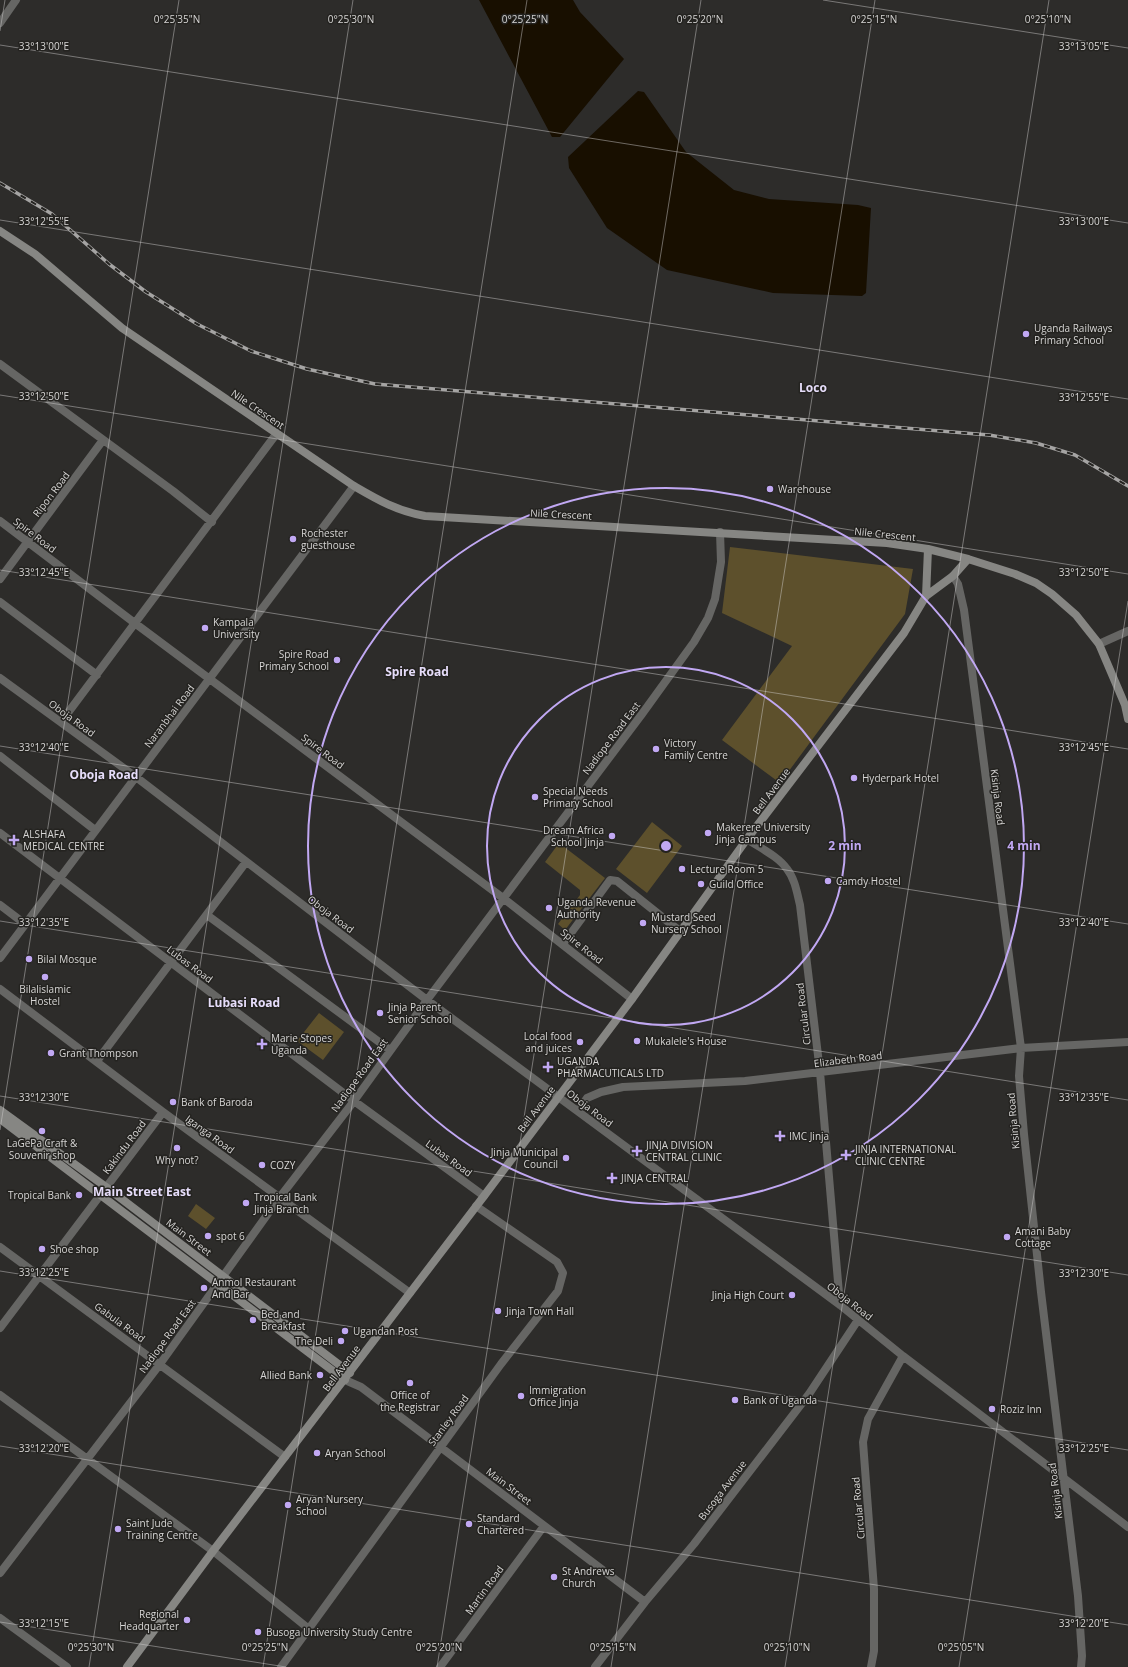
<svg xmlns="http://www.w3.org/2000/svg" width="1128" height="1667" viewBox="0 0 1128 1667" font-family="'Open Sans',sans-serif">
	<rect width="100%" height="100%" fill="#2d2c2a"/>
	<!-- green -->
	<path fill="#5d502c" d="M 730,547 L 913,569 L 905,614 L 780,783 L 722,740 L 792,646 L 722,613 Z
		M 652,822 L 682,846 L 647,893 L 616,869 Z
		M 559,843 L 605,878 L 565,930 L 558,924 L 580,895 L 580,890 L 545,862 Z
		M 319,1013 L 344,1032 L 323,1060 L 297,1041 Z
		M 196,1204 L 215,1218 L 206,1229 L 188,1216 Z"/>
	<!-- water -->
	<path fill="#180f00" d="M 479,0 L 573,0 L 580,12 L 624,59 L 560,137 L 552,137 Z
		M 638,91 L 644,92 L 686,152 L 734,190 L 769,199 L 858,205 L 871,208 L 866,293 L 862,296 L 773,293 L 667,270 L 607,228 L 569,168 L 568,157 Z"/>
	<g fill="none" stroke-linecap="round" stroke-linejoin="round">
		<!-- street -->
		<path stroke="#666664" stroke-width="8" d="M 0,23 L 16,0
			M 0,364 L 173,491 L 212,522
			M 0,521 L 136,624 L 503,898 L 632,999
			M 953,576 L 958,584 L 964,610 L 1021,1048 L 1019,1076 L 1024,1134 L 1041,1292 L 1078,1596 L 1082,1656 L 1081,1667
			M 0,579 L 103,440
			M 0,602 L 97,675
			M 1099,644 L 1128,631
			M 0,678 L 136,777 L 427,1000 L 840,1305 L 903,1356 L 1128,1527
			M 61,722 L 277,433
			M 0,756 L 95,830
			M 0,833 L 354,1101 L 484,1196
			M 747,839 C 760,848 778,856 787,869 C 795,879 797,893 800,905 L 820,1072 L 840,1305
			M 0,905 L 25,924
			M 207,915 L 390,1050
			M 563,944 L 610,880 L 617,881 L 681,932
			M 0,958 L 354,486
			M 0,989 L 163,1112 L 410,1293
			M 97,1061 L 246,862
			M 578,1111 L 587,1098 L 601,1092 L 623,1087 L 745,1081 L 1021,1048 L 1128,1042
			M 0,1247 L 285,1457
			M 0,1328 L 163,1112
			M 345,1380 L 361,1387 L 645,1602
			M 0,1395 L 213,1551 L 309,1629
			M 0,1573 L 160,1364 L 280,1197 L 354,1101 L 427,1000 L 642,714 L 694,642 L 708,618 L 715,599 L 721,562 L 720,532
			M 0,1618 L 67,1667
			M 281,1667 L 501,1364 L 558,1291 L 563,1273 L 557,1262 L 476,1206
			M 440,1667 L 544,1526
			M 595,1667 L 645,1602 L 694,1544 L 809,1394 L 858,1320
			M 871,1667 L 874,1651 L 874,1589 L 863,1442 L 868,1419 L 903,1356"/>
		<!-- secondary -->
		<path stroke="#868683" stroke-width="8" d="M 0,231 L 35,254 L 122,328 L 354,486 C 378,500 397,511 425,516 L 887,543 L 928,549 L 968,559 L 1015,574 L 1036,583 L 1052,594 L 1076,615 L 1099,644 L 1125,705 L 1128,719
			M 926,596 L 953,576 L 968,559
			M 0,1110 L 106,1187 L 350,1373
			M 0,1119 L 345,1380
			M 127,1667 L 213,1551 L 484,1196 L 632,999 L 747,839 L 904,633 L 926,596 L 928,549"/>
		<defs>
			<path id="rail" d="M 0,183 L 52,214 L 109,264 L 146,292 L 197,324 L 251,351 L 307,369 L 375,384 L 989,435 L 1036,443 L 1075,455 L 1128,486"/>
		</defs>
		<!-- rail casing -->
		<use href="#rail" stroke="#a5a4a3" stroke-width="3.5"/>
		<!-- rail -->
		<use href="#rail" stroke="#242320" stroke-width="2" stroke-dasharray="6" stroke-linecap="butt"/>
	</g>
	<!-- ticks -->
	<path fill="none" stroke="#d6d5d4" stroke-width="1" stroke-opacity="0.45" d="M 823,0 L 1128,48M 0,31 L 5,0M 0,45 L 1128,223M 0,220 L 1128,399M 0,395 L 1128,574M 0,570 L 1128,749M 0,746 L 1128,924M 0,921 L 1128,1100M 0,1096 L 1128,1275M 0,1130 L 179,0M 0,1271 L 1128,1450M 0,1446 L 1128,1625M 0,1622 L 286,1667M 89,1667 L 353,0M 263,1667 L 527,0M 437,1667 L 701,0M 611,1667 L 875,0M 785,1667 L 1049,0M 959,1667 L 1128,601"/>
	<!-- distance rings -->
	<g fill="none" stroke="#c1a8f3" stroke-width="2">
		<circle cx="666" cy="846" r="179"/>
		<circle cx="666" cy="846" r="358"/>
	</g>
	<!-- markers -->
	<g fill="#c1a8f3" stroke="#242320" stroke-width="1.5">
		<circle cx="1026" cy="334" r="4"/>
		<circle cx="770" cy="489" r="4"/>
		<circle cx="293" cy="539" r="4"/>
		<circle cx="205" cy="628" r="4"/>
		<circle cx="337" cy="660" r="4"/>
		<circle cx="656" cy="749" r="4"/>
		<circle cx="854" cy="778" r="4"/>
		<circle cx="535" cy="797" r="4"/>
		<circle cx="708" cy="833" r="4"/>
		<circle cx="612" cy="836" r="4"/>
		<path d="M12 834h4v4h4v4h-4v4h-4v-4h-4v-4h4z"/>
		<circle cx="682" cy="869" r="4"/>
		<circle cx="828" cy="881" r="4"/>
		<circle cx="701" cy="884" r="4"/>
		<circle cx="549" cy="908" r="4"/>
		<circle cx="643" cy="923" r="4"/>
		<circle cx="29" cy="959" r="4"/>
		<circle cx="45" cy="977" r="4"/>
		<circle cx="380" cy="1013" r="4"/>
		<circle cx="637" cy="1041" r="4"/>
		<circle cx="580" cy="1042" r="4"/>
		<path d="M260 1038h4v4h4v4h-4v4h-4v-4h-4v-4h4z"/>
		<circle cx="51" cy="1053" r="4"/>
		<path d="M546 1061h4v4h4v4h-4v4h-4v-4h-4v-4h4z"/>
		<circle cx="173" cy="1102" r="4"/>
		<circle cx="42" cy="1131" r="4"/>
		<path d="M778 1130h4v4h4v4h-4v4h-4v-4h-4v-4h4z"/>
		<circle cx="177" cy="1148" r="4"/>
		<path d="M635 1145h4v4h4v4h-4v4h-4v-4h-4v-4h4z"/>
		<path d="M844 1149h4v4h4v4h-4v4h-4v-4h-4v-4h4z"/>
		<circle cx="566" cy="1158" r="4"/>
		<circle cx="262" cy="1165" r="4"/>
		<path d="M610 1172h4v4h4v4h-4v4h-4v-4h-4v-4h4z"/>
		<circle cx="79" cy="1195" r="4"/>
		<circle cx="246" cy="1203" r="4"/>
		<circle cx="208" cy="1236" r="4"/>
		<circle cx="1007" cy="1237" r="4"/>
		<circle cx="42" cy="1249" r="4"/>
		<circle cx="204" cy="1288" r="4"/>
		<circle cx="792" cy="1295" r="4"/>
		<circle cx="498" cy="1311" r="4"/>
		<circle cx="253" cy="1320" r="4"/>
		<circle cx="345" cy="1331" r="4"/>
		<circle cx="341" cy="1341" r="4"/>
		<circle cx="320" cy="1375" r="4"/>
		<circle cx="410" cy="1383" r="4"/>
		<circle cx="521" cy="1396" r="4"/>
		<circle cx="735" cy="1400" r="4"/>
		<circle cx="992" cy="1409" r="4"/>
		<circle cx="317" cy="1453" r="4"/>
		<circle cx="288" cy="1505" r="4"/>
		<circle cx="469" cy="1524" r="4"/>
		<circle cx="118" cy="1529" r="4"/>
		<circle cx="554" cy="1577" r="4"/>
		<circle cx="187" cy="1620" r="4"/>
		<circle cx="258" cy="1632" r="4"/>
	</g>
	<g text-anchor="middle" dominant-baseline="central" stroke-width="3" stroke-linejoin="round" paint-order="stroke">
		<!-- poi labels -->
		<g font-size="10" fill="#d6d5d4" stroke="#242320" text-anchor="start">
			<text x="1034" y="328">Uganda Railways<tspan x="1034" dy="12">Primary School</tspan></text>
			<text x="778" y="489">Warehouse</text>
			<text x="301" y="533">Rochester<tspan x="301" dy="12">guesthouse</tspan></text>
			<text x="213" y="622">Kampala<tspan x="213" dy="12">University</tspan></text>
			<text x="329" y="654" text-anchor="end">Spire Road<tspan x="329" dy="12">Primary School</tspan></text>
			<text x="664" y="743">Victory<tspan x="664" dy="12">Family Centre</tspan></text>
			<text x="862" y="778">Hyderpark Hotel</text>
			<text x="543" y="791">Special Needs<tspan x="543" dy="12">Primary School</tspan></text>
			<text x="716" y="827">Makerere University<tspan x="716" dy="12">Jinja Campus</tspan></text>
			<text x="604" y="830" text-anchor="end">Dream Africa<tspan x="604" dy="12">School Jinja</tspan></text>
			<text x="23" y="834">ALSHAFA<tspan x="23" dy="12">MEDICAL CENTRE</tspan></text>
			<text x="690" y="869">Lecture Room 5</text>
			<text x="836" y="881">Camdy Hostel</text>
			<text x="709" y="884">Guild Office</text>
			<text x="557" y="902">Uganda Revenue<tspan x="557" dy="12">Authority</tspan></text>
			<text x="651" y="917">Mustard Seed<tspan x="651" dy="12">Nursery School</tspan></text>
			<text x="37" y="959">Bilal Mosque</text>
			<text x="45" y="989" text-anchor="middle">Bilalislamic<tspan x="45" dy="12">Hostel</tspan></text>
			<text x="388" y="1007">Jinja Parent<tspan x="388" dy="12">Senior School</tspan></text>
			<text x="572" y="1036" text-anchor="end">Local food<tspan x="572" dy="12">and juices</tspan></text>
			<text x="271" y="1038">Marie Stopes<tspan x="271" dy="12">Uganda</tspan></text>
			<text x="645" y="1041">Mukalele's House</text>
			<text x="59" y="1053">Grant Thompson</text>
			<text x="557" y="1061">UGANDA<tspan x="557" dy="12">PHARMACUTICALS LTD</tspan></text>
			<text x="181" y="1102">Bank of Baroda</text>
			<text x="789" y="1136">IMC Jinja</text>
			<text x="42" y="1143" text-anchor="middle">LaGePa Craft &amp;<tspan x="42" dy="12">Souvenir shop</tspan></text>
			<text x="646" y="1145">JINJA DIVISION<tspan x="646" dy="12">CENTRAL CLINIC</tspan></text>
			<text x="855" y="1149">JINJA INTERNATIONAL<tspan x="855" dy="12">CLINIC CENTRE</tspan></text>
			<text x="558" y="1152" text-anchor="end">Jinja Municipal<tspan x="558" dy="12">Council</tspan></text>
			<text x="177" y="1160" text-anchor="middle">Why not?</text>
			<text x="270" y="1165">COZY</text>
			<text x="621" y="1178">JINJA CENTRAL</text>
			<text x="71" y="1195" text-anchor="end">Tropical Bank</text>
			<text x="254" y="1197">Tropical Bank<tspan x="254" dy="12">Jinja Branch</tspan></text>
			<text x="1015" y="1231">Amani Baby<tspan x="1015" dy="12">Cottage</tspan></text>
			<text x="216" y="1236">spot 6</text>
			<text x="50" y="1249">Shoe shop</text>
			<text x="212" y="1282">Anmol Restaurant<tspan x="212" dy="12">And Bar</tspan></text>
			<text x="784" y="1295" text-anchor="end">Jinja High Court</text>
			<text x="506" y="1311">Jinja Town Hall</text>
			<text x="261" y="1314">Bed and<tspan x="261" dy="12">Breakfast</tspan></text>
			<text x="353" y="1331">Ugandan Post</text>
			<text x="333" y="1341" text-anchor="end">The Deli</text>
			<text x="312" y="1375" text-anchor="end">Allied Bank</text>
			<text x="529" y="1390">Immigration<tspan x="529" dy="12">Office Jinja</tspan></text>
			<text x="410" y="1395" text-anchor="middle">Office of<tspan x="410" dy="12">the Registrar</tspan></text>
			<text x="743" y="1400">Bank of Uganda</text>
			<text x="1000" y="1409">Roziz Inn</text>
			<text x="325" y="1453">Aryan School</text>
			<text x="296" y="1499">Aryan Nursery<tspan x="296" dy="12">School</tspan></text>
			<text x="477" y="1518">Standard<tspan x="477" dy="12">Chartered</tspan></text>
			<text x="126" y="1523">Saint Jude<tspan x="126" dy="12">Training Centre</tspan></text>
			<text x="562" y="1571">St Andrews<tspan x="562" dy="12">Church</tspan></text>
			<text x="179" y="1614" text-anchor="end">Regional<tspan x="179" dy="12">Headquarter</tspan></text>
			<text x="266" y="1632">Busoga University Study Centre</text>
		</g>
		<!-- street labels -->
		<g font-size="10" fill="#d6d5d4" stroke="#242320">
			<text transform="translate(258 409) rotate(34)">Nile Crescent</text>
			<text transform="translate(51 494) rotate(-53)">Ripon Road</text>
			<text transform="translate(561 514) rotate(3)">Nile Crescent</text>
			<text transform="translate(885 534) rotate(6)">Nile Crescent</text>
			<text transform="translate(35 535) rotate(37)">Spire Road</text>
			<text transform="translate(169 716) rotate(-53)">Naranbhai Road</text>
			<text transform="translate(72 718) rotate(36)">Oboja Road</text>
			<text transform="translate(611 738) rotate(-53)">Nadiope Road East</text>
			<text transform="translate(323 751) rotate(37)">Spire Road</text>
			<text transform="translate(771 791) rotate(-53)">Bell Avenue</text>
			<text transform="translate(998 797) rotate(83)">Kisinja Road</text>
			<text transform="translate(331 914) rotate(37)">Oboja Road</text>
			<text transform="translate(582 946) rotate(38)">Spire Road</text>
			<text transform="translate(190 964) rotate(37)">Lubas Road</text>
			<text transform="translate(803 1014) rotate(-97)">Circular Road</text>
			<text transform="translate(848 1059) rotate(-7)">Elizabeth Road</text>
			<text transform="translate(359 1075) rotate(-54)">Nadiope Road East</text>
			<text transform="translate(590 1108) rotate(37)">Oboja Road</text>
			<text transform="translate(536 1109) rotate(-53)">Bell Avenue</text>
			<text transform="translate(1013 1121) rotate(-95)">Kisinja Road</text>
			<text transform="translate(210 1134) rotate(36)">Iganga Road</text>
			<text transform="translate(124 1147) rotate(-53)">Kakindu Road</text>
			<text transform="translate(449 1158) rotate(36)">Lubas Road</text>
			<text transform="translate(189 1237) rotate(37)">Main Street</text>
			<text transform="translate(850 1301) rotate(38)">Oboja Road</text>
			<text transform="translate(120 1322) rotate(36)">Gabula Road</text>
			<text transform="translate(167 1336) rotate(-54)">Nadiope Road East</text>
			<text transform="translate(341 1368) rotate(-53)">Bell Avenue</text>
			<text transform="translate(448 1420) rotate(-54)">Stanley Road</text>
			<text transform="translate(509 1486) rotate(37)">Main Street</text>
			<text transform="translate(722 1490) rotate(-53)">Busoga Avenue</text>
			<text transform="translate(1055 1491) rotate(-97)">Kisinja Road</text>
			<text transform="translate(858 1508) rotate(-95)">Circular Road</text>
			<text transform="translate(484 1590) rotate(-54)">Martin Road</text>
		</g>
		<!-- quarter labels -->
		<g font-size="12" font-weight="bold" fill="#e6ddfa" stroke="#242320">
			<text x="813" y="387">Loco</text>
			<text x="417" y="671">Spire Road</text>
			<text x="104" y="774">Oboja Road</text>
			<text x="244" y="1002">Lubasi Road</text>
			<text x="142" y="1191">Main Street East</text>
		</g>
	</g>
	<g font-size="10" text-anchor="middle" fill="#d6d5d4" stroke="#242320" stroke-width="3" stroke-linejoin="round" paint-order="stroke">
		<text x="177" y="23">0°25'35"N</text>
		<text x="351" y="23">0°25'30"N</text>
		<text x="525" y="23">0°25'25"N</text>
		<text x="700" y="23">0°25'20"N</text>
		<text x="874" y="23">0°25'15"N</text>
		<text x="1048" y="23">0°25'10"N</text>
		<text x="44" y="50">33°13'00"E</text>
		<text x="1084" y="50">33°13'05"E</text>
		<text x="44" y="225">33°12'55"E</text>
		<text x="1084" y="225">33°13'00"E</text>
		<text x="44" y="400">33°12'50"E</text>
		<text x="1084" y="401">33°12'55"E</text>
		<text x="44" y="576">33°12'45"E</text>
		<text x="1084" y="576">33°12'50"E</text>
		<text x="44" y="751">33°12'40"E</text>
		<text x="1084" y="751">33°12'45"E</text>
		<text x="44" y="926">33°12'35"E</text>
		<text x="1084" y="926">33°12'40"E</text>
		<text x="44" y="1101">33°12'30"E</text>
		<text x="1084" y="1101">33°12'35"E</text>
		<text x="44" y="1276">33°12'25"E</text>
		<text x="1084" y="1277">33°12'30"E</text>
		<text x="44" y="1452">33°12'20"E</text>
		<text x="1084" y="1452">33°12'25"E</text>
		<text x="44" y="1627">33°12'15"E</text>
		<text x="1084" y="1627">33°12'20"E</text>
		<text x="91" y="1651">0°25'30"N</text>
		<text x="265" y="1651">0°25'25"N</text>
		<text x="439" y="1651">0°25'20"N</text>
		<text x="613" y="1651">0°25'15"N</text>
		<text x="787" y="1651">0°25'10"N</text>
		<text x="961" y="1651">0°25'05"N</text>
	</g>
	<circle cx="666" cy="846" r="6" fill="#c1a8f3" stroke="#242320" stroke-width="2"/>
	<g font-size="12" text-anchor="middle" font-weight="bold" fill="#c1a8f3" stroke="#242320" stroke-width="3" stroke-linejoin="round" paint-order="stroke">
		<text x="845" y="850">2 min</text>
		<text x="1024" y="850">4 min</text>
	</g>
</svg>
